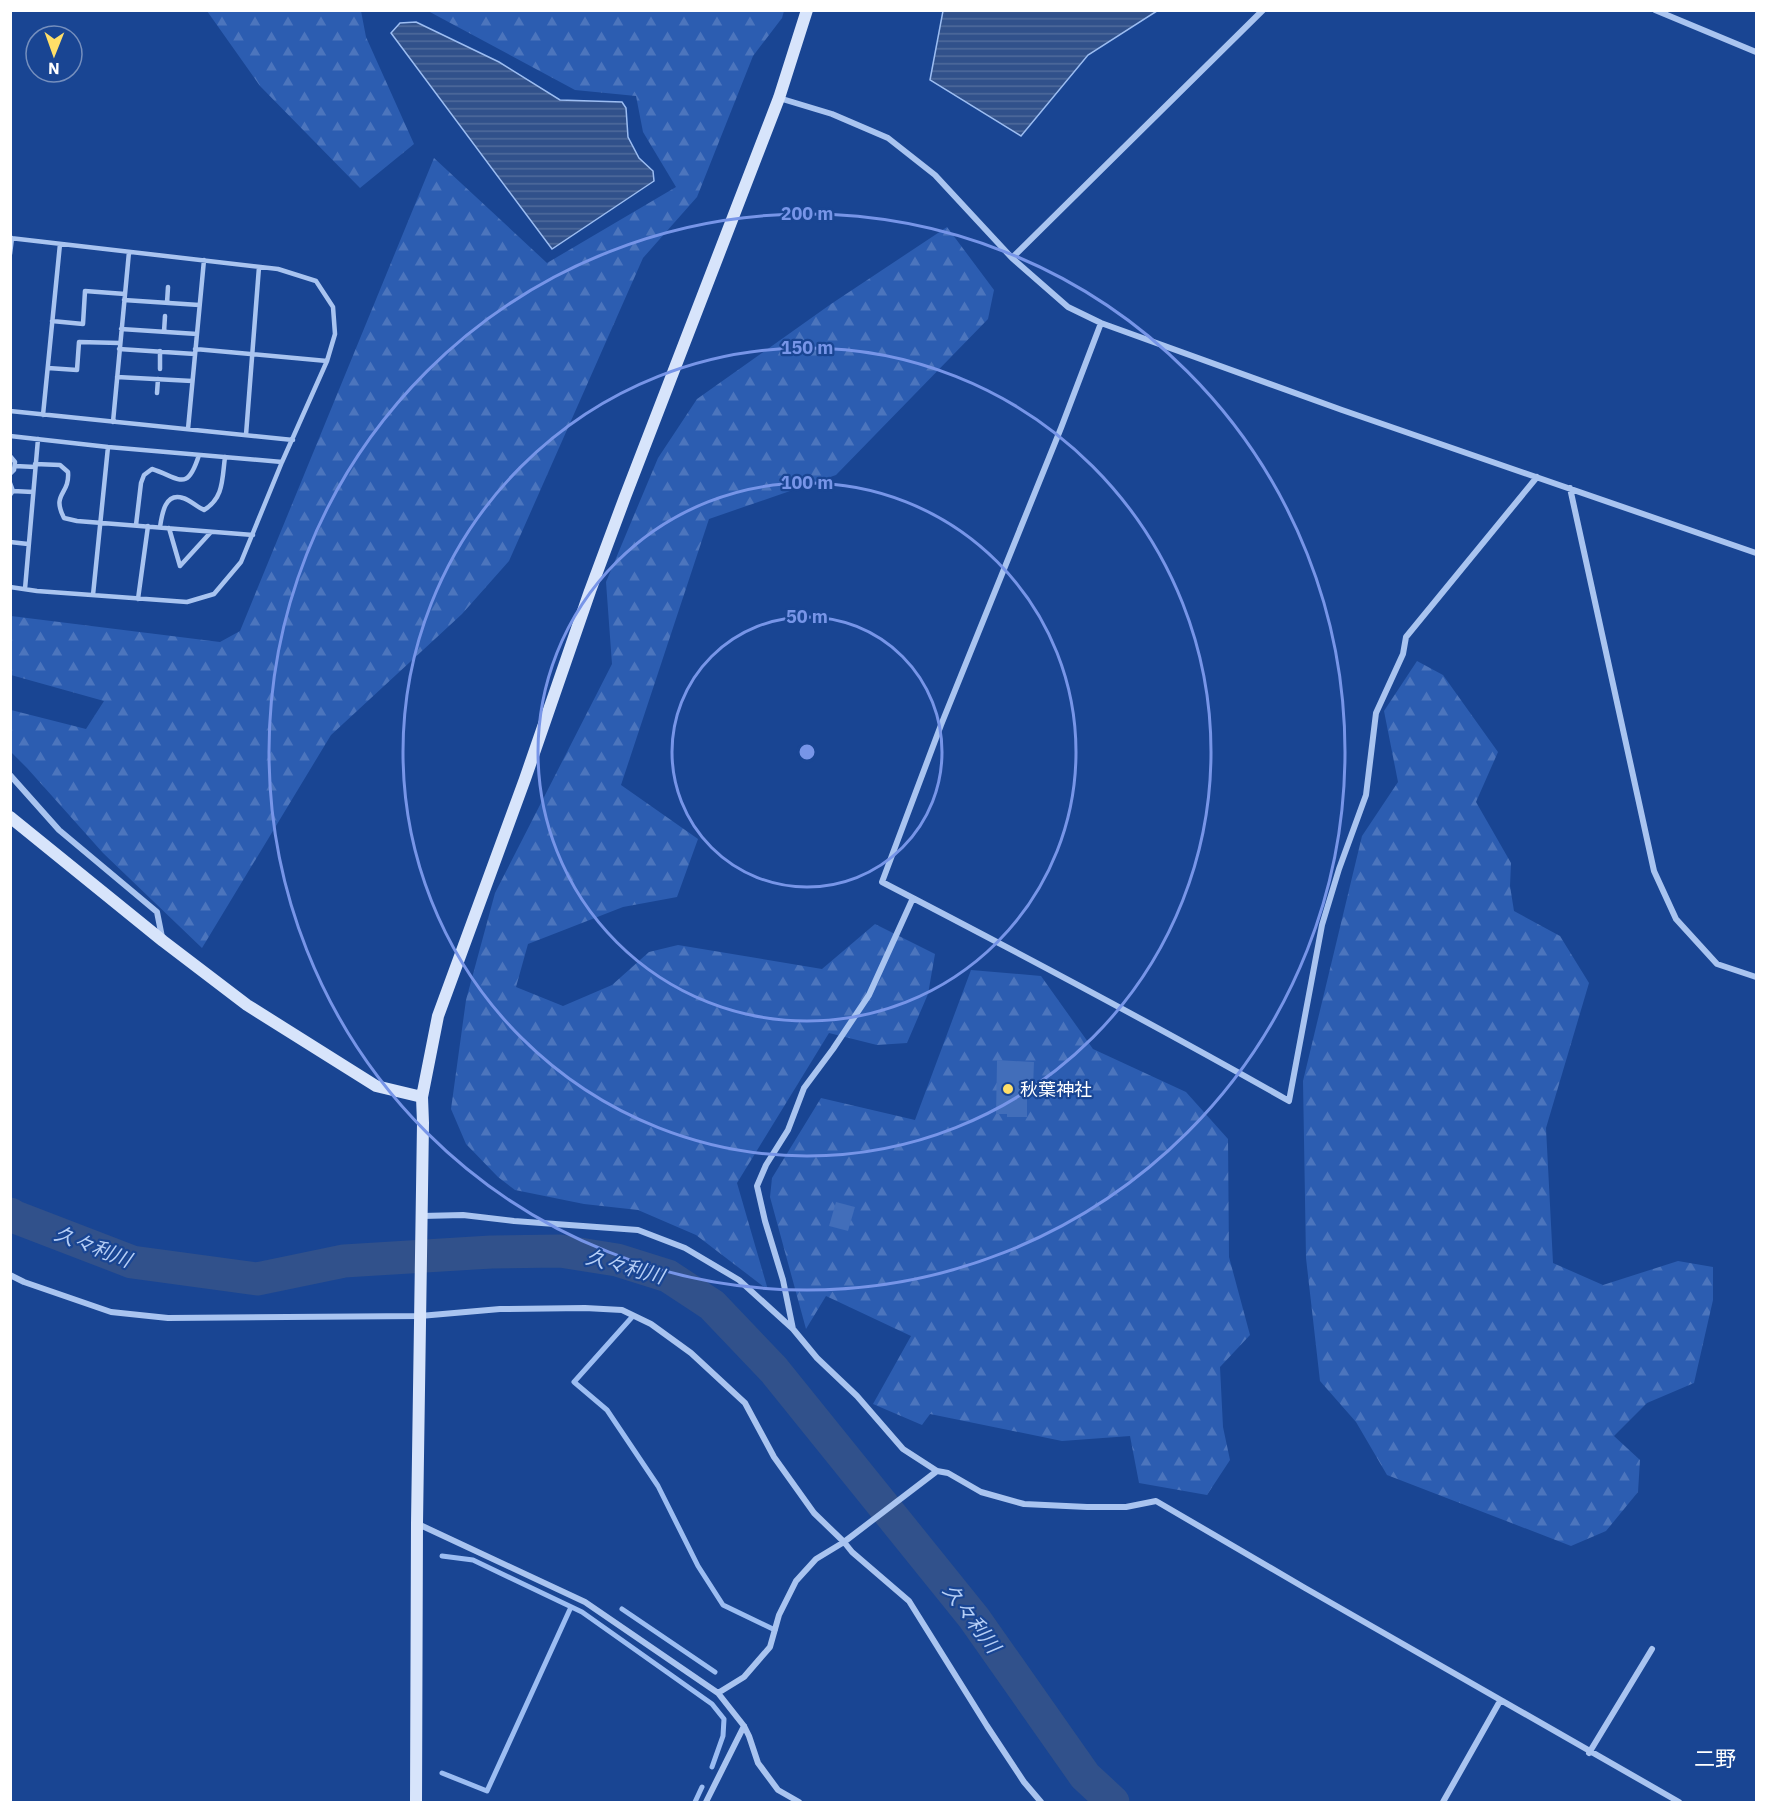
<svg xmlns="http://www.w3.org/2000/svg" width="1767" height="1813" viewBox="0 0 1767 1813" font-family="'IBM Plex Sans','Noto Sans JP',sans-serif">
	<defs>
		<pattern id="forest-firs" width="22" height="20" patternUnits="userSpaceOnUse" patternTransform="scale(1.5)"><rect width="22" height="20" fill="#2c5db1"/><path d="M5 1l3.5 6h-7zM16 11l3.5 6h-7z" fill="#4c75bd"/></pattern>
		<pattern id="water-rules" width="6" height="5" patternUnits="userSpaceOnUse" patternTransform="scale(1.5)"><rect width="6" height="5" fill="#31518b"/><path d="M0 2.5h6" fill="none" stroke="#506b9c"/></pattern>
	</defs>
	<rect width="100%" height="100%" fill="#194593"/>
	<!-- forest -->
	<path fill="url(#forest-firs)" d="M 207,11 L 361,11 L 366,37 L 414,144 L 360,188 L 260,86 Z
		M 428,11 L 784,11 L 782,18 L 753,56 L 697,197 L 643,258 L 509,561 L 462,614 L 331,735 L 202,948 L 103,853 L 27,768 L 11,752 L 11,710 L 86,729 L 104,701 L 11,675 L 11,616 L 220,642 L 240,631 L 434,158 L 547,263 L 676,187 L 643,132 L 636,96 L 575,90 Z
		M 947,227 L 994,290 L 988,319 L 836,475 L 709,519 L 621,785 L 698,839 L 677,897 L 623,907 L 528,944 L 516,987 L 563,1006 L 612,985 L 649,952 L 678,945 L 822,969 L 875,924 L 935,954 L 928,994 L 907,1043 L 877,1045 L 829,1033 L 737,1183 L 768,1290 L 696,1235 L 638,1210 L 584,1204 L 515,1190 L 498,1177 L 466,1144 L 451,1109 L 466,1000 L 495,893 L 612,664 L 606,582 L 658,458 L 697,399 L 831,304 Z
		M 1417,661 L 1443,675 L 1498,752 L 1476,802 L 1511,863 L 1510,886 L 1514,911 L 1560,936 L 1589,983 L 1546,1128 L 1553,1263 L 1603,1285 L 1678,1261 L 1713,1267 L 1713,1300 L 1694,1383 L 1647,1403 L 1614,1436 L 1640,1460 L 1638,1492 L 1606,1531 L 1571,1546 L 1387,1475 L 1356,1422 L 1320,1381 L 1306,1258 L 1303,1081 L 1362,836 L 1398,782 L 1384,711 Z
		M 971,970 L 1041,976 L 1093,1049 L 1186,1092 L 1228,1139 L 1229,1257 L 1250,1335 L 1220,1367 L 1223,1427 L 1230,1460 L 1207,1495 L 1139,1483 L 1130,1436 L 1062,1441 L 930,1414 L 922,1425 L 873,1404 L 911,1336 L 826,1296 L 806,1329 L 770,1197 L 772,1178 L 821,1098 L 915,1120 Z"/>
	<!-- water -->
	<path fill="url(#water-rules)" stroke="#9cbdf2" stroke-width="1.5" d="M 943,11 L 943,10 L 1157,11 L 1088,55 L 1021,136 L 930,80 Z
		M 416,22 L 499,62 L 560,100 L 622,102 L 626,108 L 628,137 L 639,158 L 653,171 L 654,181 L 552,249 L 391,33 L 400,23 Z"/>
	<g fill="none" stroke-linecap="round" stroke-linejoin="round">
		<!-- stream -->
		<path stroke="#9cbdf2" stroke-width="5" d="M 633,1316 L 574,1382 L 607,1410 L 658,1486 L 698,1566 L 723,1605 L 775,1630
			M 442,1556 L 473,1560 L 582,1612 L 712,1704 L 724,1719 L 723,1736 L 712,1767
			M 622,1609 L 715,1672
			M 442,1773 L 487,1791 L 571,1607
			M 695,1802 L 702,1787"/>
		<!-- river -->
		<path stroke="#31518b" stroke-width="33" d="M 10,1214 L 15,1217 L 132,1262 L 257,1279 L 344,1261 L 491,1252 L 560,1251 L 617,1260 L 668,1276 L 712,1305 L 774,1370 L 974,1618 L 1085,1776 L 1113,1802"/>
	</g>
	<!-- building -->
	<path fill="#426eba" d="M 997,1060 L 1034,1062 L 1033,1089 L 1027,1089 L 1027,1117 L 1007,1117 L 1007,1114 L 996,1114 Z
		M 836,1202 L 855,1207 L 848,1231 L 829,1226 Z"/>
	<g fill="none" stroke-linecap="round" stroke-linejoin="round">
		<!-- lane -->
		<path stroke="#a9c4f0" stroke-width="4.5" d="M 10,238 L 278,269 L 316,281 L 333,307 L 335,334 L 327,361 L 282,462 L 241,562 L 214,594 L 187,602 L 37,591 L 10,587
			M 10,254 L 12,238
			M 124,300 L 199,305
			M 167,303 L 168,287
			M 52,321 L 83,324 L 85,291 L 125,294
			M 121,329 L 197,334
			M 164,332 L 165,316
			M 119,349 L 195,354
			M 195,349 L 327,361
			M 48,368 L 77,370 L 79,342 L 120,343
			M 160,369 L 160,351
			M 117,377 L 192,381
			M 157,393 L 158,379
			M 10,411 L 293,440
			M 43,415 L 60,244
			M 113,422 L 129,252
			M 188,429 L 204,260
			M 246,435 L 259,267
			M 10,436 L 108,447 L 282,462
			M 10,456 L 15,462 L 14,470 L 10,474
			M 35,464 L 60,465 L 68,472 C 70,495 51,493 64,518 L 77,521 L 253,535
			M 15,466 L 35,467
			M 10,483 L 13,491 L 10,495
			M 13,491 L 33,492
			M 136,525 L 141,483 L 144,475 L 152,469 C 180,478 187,493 199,455
			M 160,527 C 162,514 165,492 183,498 C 190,500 197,507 204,510 C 224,498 222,479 225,457
			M 169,528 L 180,566 L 211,532
			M 10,542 L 28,544
			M 25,589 L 38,439
			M 93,595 L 108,447
			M 138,599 L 148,526"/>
		<!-- street -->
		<path stroke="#a9c4f0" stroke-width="6" d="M 1655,10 L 1756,52
			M 779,98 L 832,114 L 888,138 L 935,175 L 1012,258 L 1068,307 L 1101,323 L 1342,410 L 1756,553
			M 1012,258 L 1263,10
			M 1101,323 L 1061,428 L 941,725 L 882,882 C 1019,953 1155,1025 1289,1101 L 1322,925 L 1339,869 L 1366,795 L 1376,713 L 1403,654 L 1406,637 L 1537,477
			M 1570,488 L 1654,871 L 1676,919 L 1717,964 L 1756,977
			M 10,775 L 59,830 L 157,912 L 162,937
			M 422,1216 L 463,1215 L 514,1221 L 638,1230 L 685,1248 L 739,1280 L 793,1329 L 817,1358 L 857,1396 L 903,1449 L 937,1471 L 948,1473 L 981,1492 L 1024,1504 L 1087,1507 L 1126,1507 L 1156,1501 L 1305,1588 L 1679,1802
			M 10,1275 L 24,1282 L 111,1312 L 168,1318 L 420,1316 L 500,1309 L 585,1308 L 622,1310 L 651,1324 L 691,1353 L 745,1403 L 774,1457 L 814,1513 L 844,1542 L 852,1552 L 909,1601 L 987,1726 L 1024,1782 L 1041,1802
			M 793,1329 L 783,1280 L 765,1221 L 757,1186 L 766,1165 L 788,1130 L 804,1088 L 833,1049 L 869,995 L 913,898
			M 418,1524 L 585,1602 L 718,1693 L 744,1726 L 749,1736 L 758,1763 L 778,1790 L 799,1802
			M 718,1693 L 744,1677 L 770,1647 L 779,1615 L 796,1581 L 816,1559 L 844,1542 L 937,1471
			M 1589,1753 L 1652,1649
			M 706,1802 L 744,1726
			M 1443,1802 L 1500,1701"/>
		<!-- secondary -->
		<path stroke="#d7e4fb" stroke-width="12" d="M 10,817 L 163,941 L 247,1005 L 376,1086 L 422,1097
			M 416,1802 L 417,1523 L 423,1123 L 422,1097 L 438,1016 L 525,779 L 590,591 L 625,497 L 779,98 L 807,10"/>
	</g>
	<!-- distance rings -->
	<g fill="none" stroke="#7795e8" stroke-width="3">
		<circle cx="807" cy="752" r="135"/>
		<circle cx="807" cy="752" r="269"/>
		<circle cx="807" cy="752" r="404"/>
		<circle cx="807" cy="752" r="538"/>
	</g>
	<!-- markers -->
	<circle fill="#ffdf68" stroke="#194593" stroke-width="2" cx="1008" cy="1089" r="6"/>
	<g text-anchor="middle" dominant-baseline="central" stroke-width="4.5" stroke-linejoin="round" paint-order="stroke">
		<!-- poi labels -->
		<g font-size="18" fill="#fff" stroke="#194593" text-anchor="start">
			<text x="1020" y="1089">秋葉神社</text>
		</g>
		<!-- water labels -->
		<g font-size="20" font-style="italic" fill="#b5cef6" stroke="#194593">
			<text transform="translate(93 1246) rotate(21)">久々利川</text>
			<text transform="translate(625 1266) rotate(15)">久々利川</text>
			<text transform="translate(972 1618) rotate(53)">久々利川</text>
		</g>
		<!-- quarter labels -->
		<g font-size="21" fill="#fff" stroke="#194593">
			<text x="1715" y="1758">二野</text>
		</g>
	</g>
	<circle cx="807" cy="752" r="9" fill="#7795e8" stroke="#194593" stroke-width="3"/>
	<g font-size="18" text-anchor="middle" font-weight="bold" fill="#7795e8" stroke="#194593" stroke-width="4.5" stroke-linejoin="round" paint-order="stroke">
		<text x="807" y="220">200 m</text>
		<text x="807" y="354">150 m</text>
		<text x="807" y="489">100 m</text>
		<text x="807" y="623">50 m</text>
	</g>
	<!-- border -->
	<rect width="1767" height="1813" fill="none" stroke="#ffffff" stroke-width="24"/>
	<!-- north arrow -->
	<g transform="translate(54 54) rotate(181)"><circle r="28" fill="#194593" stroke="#758fbe" stroke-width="1.5"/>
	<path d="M0-4.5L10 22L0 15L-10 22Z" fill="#ffdf68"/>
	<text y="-9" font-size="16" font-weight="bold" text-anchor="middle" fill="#ffffff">N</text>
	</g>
</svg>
